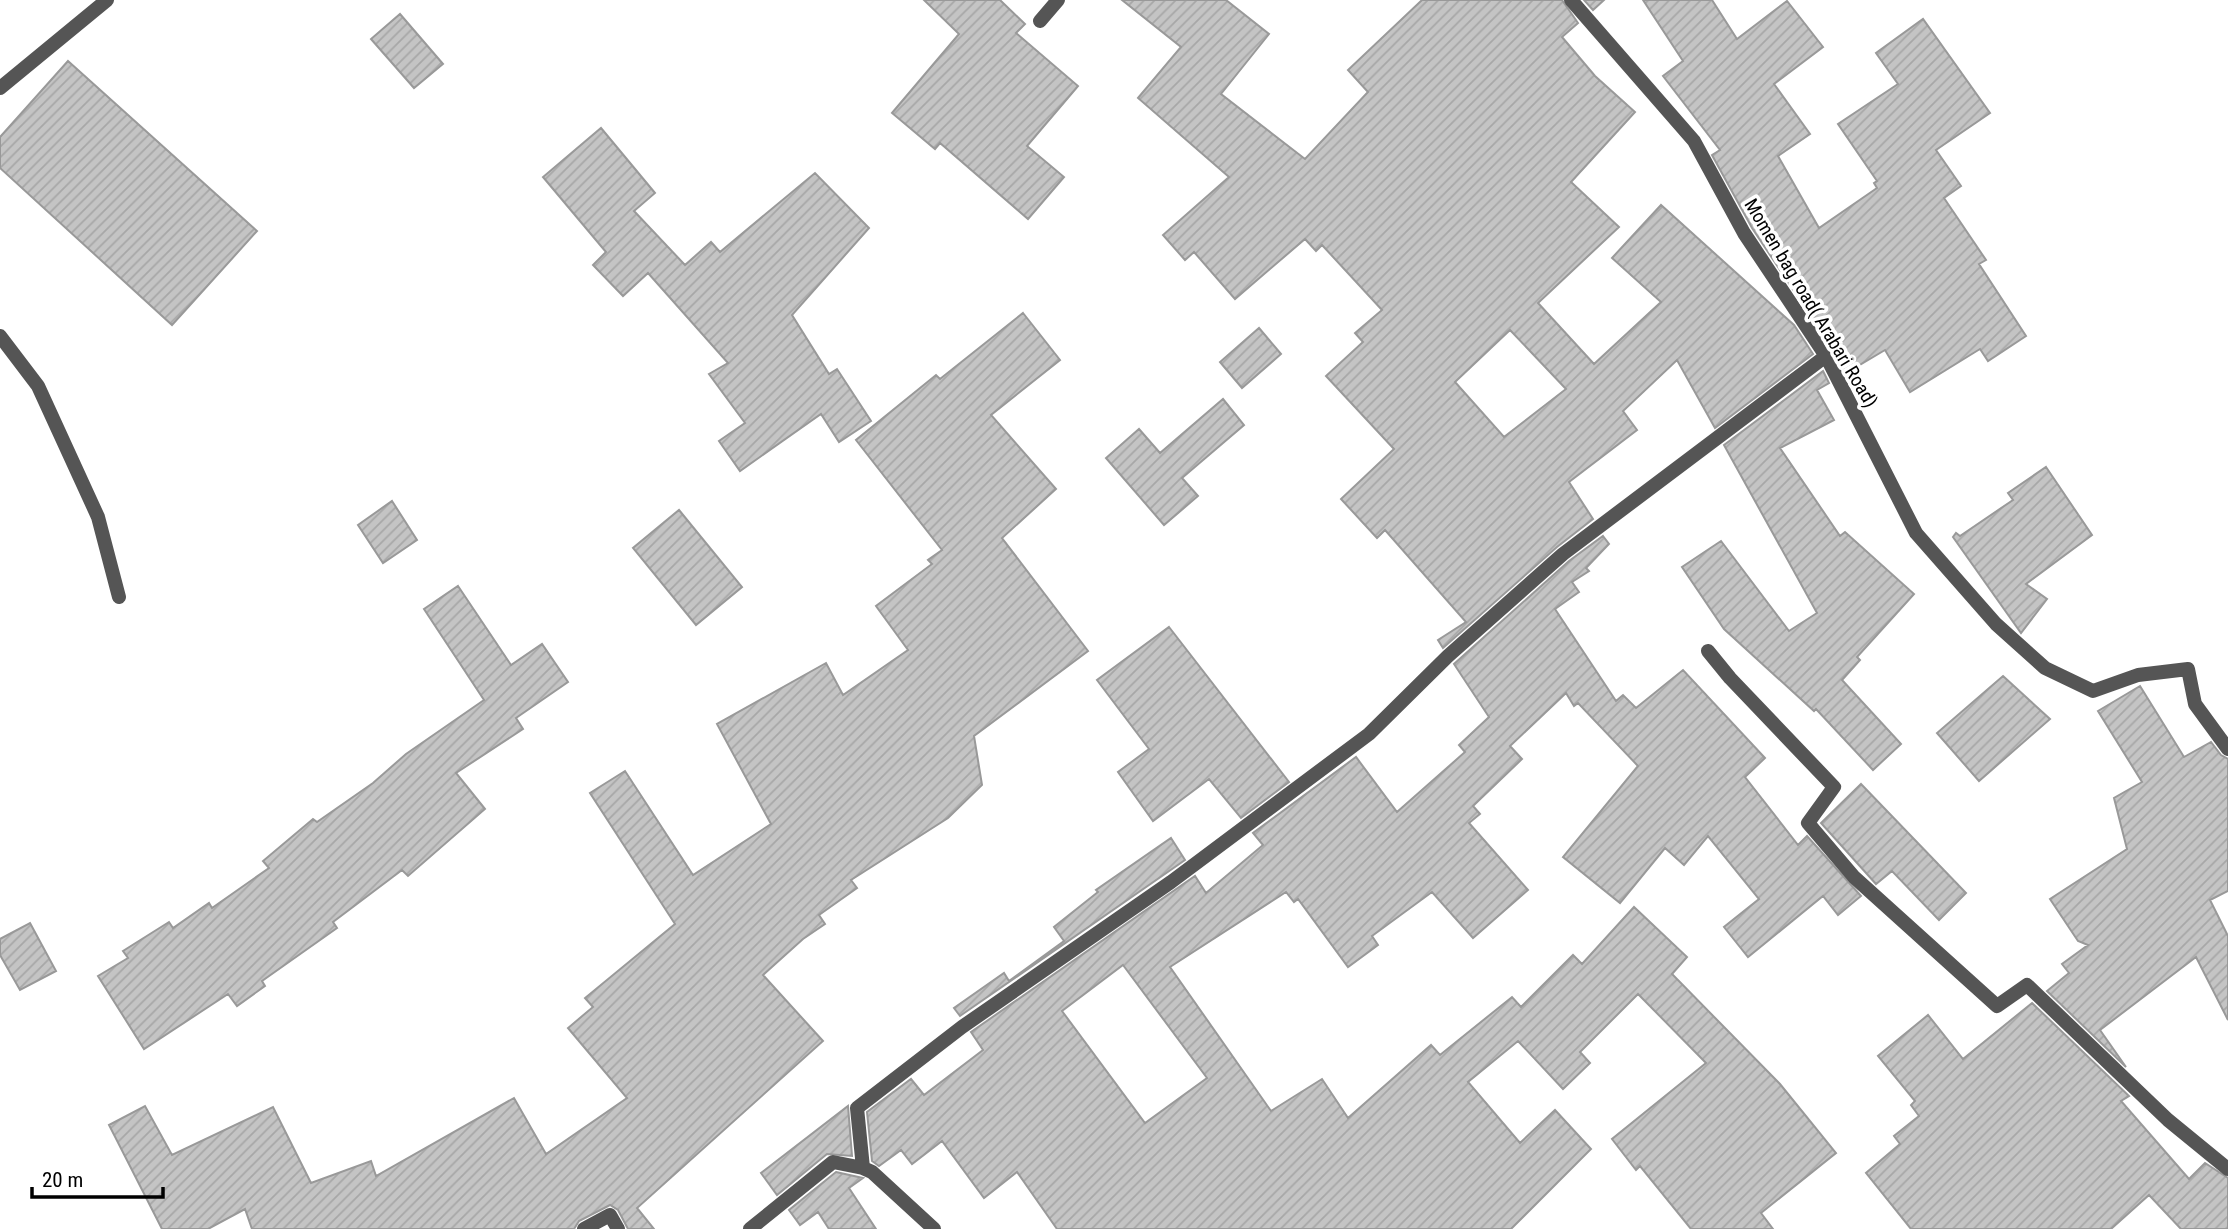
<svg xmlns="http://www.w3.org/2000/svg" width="2228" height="1229" viewBox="0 0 2228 1229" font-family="'Roboto Condensed',sans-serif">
	<defs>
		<pattern id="building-hatch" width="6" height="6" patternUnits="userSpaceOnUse" patternTransform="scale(1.75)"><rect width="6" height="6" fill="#c4c4c4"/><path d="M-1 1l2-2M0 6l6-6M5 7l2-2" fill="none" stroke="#a7a7a7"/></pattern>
	</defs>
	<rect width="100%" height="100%" fill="#fff"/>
	<!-- building -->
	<path fill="url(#building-hatch)" stroke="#999" stroke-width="2" fill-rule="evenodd" d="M 924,0 L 1000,0 L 1025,24 L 1016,33 L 1078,86 L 1027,146 L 1064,177 L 1028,219 L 940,143 L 935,149 L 892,113 L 959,34 Z
		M 1122,0 L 1226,0 L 1269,34 L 1221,94 L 1305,159 L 1368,92 L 1348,70 L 1422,0 L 1562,0 L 1578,23 L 1562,37 L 1595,76 L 1635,112 L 1571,182 L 1619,227 L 1538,303 L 1594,364 L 1661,302 L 1612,258 L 1661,205 L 1794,325 L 1813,354 L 1715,428 L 1677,360 L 1623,411 L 1637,430 L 1569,482 L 1593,519 L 1557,547 L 1443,648 L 1438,640 L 1466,622 L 1385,530 L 1377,538 L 1341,499 L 1394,449 L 1326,376 L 1363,342 L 1355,333 L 1382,310 L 1322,245 L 1316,251 L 1305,239 L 1235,299 L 1194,252 L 1185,260 L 1163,235 L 1229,177 L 1138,98 L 1181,47 ZM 1510,330 L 1566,389 L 1504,437 L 1455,382 Z
		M 1584,0 L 1604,0 L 1593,10 Z
		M 1643,0 L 1712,0 L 1737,39 L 1787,1 L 1823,47 L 1774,84 L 1810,134 L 1778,156 L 1819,228 L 1877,188 L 1874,183 L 1877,181 L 1838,124 L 1898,84 L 1876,53 L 1923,19 L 1990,113 L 1936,150 L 1961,186 L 1944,198 L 1986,260 L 1979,264 L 2026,336 L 1988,361 L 1980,349 L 1910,392 L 1885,350 L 1846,373 L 1834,351 L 1752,228 L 1712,155 L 1720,150 L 1663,76 L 1683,61 Z
		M 400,14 L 443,64 L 414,88 L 371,39 Z
		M 68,61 L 257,231 L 172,325 L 0,168 L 0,137 Z
		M 601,128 L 655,193 L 634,211 L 685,265 L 711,242 L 720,252 L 815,173 L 869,228 L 792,315 L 829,374 L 837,369 L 871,421 L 839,442 L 821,414 L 740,471 L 719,441 L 745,423 L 709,374 L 728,363 L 648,273 L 623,296 L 593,265 L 606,252 L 543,177 Z
		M 1023,313 L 1060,360 L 991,415 L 1056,489 L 1002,538 L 1088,651 L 974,736 L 982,785 L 948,818 L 851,880 L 857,888 L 819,915 L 825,924 L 803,939 L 763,975 L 823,1041 L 637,1208 L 654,1229 L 628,1229 L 618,1210 L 610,1205 L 579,1221 L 574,1229 L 252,1229 L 245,1209 L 208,1229 L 162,1229 L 109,1125 L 145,1106 L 172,1155 L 273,1107 L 311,1183 L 371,1161 L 376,1176 L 514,1098 L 546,1154 L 627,1098 L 568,1028 L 593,1007 L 585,998 L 675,924 L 590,793 L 625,771 L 693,875 L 771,824 L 717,724 L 826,663 L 843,695 L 908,650 L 876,606 L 932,564 L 928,560 L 942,550 L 856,440 L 936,375 L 940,379 Z
		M 1259,328 L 1281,354 L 1242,388 L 1220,362 Z
		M 1823,371 L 1829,383 L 1817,390 L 1834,420 L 1780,448 L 1840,536 L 1845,532 L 1914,594 L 1857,657 L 1860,660 L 1842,680 L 1901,744 L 1873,770 L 1816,709 L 1814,711 L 1724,629 L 1682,567 L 1721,541 L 1789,631 L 1817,613 L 1724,445 Z
		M 1223,399 L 1244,425 L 1182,478 L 1198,496 L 1164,525 L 1106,458 L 1139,429 L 1160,453 Z
		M 2046,467 L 2092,535 L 2026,584 L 2047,599 L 2021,633 L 1953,537 L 1956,533 L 1960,536 L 2013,500 L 2008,493 Z
		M 392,501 L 417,540 L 383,563 L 358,525 Z
		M 679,510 L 742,587 L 696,625 L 633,548 Z
		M 1603,536 L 1609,544 L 1586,568 L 1589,571 L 1572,582 L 1579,592 L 1555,609 L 1616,701 L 1623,695 L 1636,708 L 1683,670 L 1765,758 L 1745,777 L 1798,845 L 1807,836 L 1861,896 L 1838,915 L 1823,896 L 1748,957 L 1724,927 L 1759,899 L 1708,836 L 1684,865 L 1665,848 L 1620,903 L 1563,857 L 1638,766 L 1578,703 L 1574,706 L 1566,693 L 1510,746 L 1522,759 L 1473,806 L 1480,814 L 1469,823 L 1528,890 L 1473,938 L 1432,892 L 1372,936 L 1378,945 L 1348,967 L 1298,899 L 1294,902 L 1286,892 L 1170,967 L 1271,1111 L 1322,1079 L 1348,1118 L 1431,1045 L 1440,1055 L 1512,997 L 1521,1007 L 1573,955 L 1582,964 L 1634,907 L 1687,957 L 1672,974 L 1780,1084 L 1836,1153 L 1761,1213 L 1773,1229 L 1691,1229 L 1640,1166 L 1636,1170 L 1612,1139 L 1706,1063 L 1638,994 L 1580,1052 L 1590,1063 L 1563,1089 L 1518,1041 L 1468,1082 L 1520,1143 L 1555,1110 L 1591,1149 L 1511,1229 L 1057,1229 L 1017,1172 L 984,1198 L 942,1141 L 912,1164 L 901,1150 L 879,1166 L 872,1161 L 867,1112 L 911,1079 L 924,1095 L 983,1050 L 971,1032 L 1195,876 L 1206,893 L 1263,845 L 1253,833 L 1356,757 L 1397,812 L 1465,752 L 1459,745 L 1489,717 L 1454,664 L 1569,561 ZM 1123,965 L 1207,1078 L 1145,1123 L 1062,1011 Z
		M 458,586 L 511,665 L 542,644 L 568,682 L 516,718 L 523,729 L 456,773 L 485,809 L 408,876 L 402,870 L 333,922 L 337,928 L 262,981 L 265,986 L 237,1006 L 228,994 L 144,1049 L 98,976 L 128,958 L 123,951 L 169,922 L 173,928 L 209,903 L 212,908 L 269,868 L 263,861 L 313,819 L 317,822 L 373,783 L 406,754 L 484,700 L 424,609 Z
		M 1169,627 L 1289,782 L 1241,818 L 1209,779 L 1153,821 L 1118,772 L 1149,749 L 1097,680 Z
		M 2003,676 L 2050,719 L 1979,781 L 1937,733 Z
		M 2140,686 L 2184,757 L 2211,742 L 2221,755 L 2228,759 L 2228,891 L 2210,900 L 2228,936 L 2228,1020 L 2196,957 L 2100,1030 L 2126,1067 L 2047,991 L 2069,973 L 2062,964 L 2088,945 L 2078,941 L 2050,899 L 2127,849 L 2114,798 L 2142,782 L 2098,711 Z
		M 1861,784 L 1966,893 L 1939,920 L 1892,871 L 1876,884 L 1821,823 Z
		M 1171,838 L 1185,860 L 960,1016 L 954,1008 L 1004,973 L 1009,981 L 1064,941 L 1054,927 L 1098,892 L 1096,890 Z
		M 30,923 L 56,971 L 20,990 L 0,955 L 0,939 Z
		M 2032,1003 L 2129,1096 L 2121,1101 L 2189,1179 L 2205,1163 L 2228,1178 L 2228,1229 L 2181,1229 L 2149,1195 L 2111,1229 L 1911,1229 L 1866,1173 L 1900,1144 L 1894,1136 L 1919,1116 L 1911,1105 L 1915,1101 L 1878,1056 L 1928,1015 L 1963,1059 Z
		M 848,1106 L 852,1156 L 827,1154 L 777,1195 L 761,1173 Z
		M 836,1172 L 863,1178 L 849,1188 L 876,1229 L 829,1229 L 818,1212 L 800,1225 L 789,1210 Z"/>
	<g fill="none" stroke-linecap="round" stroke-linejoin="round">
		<!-- minor -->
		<path stroke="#555" stroke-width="14" d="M 1571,0 L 1694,141 L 1744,233 L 1826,356 L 1916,533 L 1996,624 L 2045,668 L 2093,691 L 2138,675 L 2188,669 L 2195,704 L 2228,749
			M 1040,21 L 1058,0
			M 0,88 L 107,0
			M 0,336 L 38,386 L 98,517 L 119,597
			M 1708,651 L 1730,678 L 1834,787 L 1808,823 L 1854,877 L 1997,1006 L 2027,985 L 2168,1120 L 2228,1169
			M 863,1168 L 872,1172 L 934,1229
			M 584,1229 L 610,1215 L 618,1229
			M 750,1229 L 833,1162 L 863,1168 L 857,1108 L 962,1027 L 1171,882 L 1369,734 L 1448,656 L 1563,554 L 1826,356"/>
	</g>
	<g text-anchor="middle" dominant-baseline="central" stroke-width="7" stroke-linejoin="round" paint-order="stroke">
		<!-- street labels -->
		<g font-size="19" fill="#000" stroke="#fff">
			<text transform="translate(1811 303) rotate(59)">Momen bag road( Arabari Road)</text>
		</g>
	</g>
	<!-- scale -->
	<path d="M32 1187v10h131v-10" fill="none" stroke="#000000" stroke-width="3.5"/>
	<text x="42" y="1187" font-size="21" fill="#000000" stroke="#ffffff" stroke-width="5" paint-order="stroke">20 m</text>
</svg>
